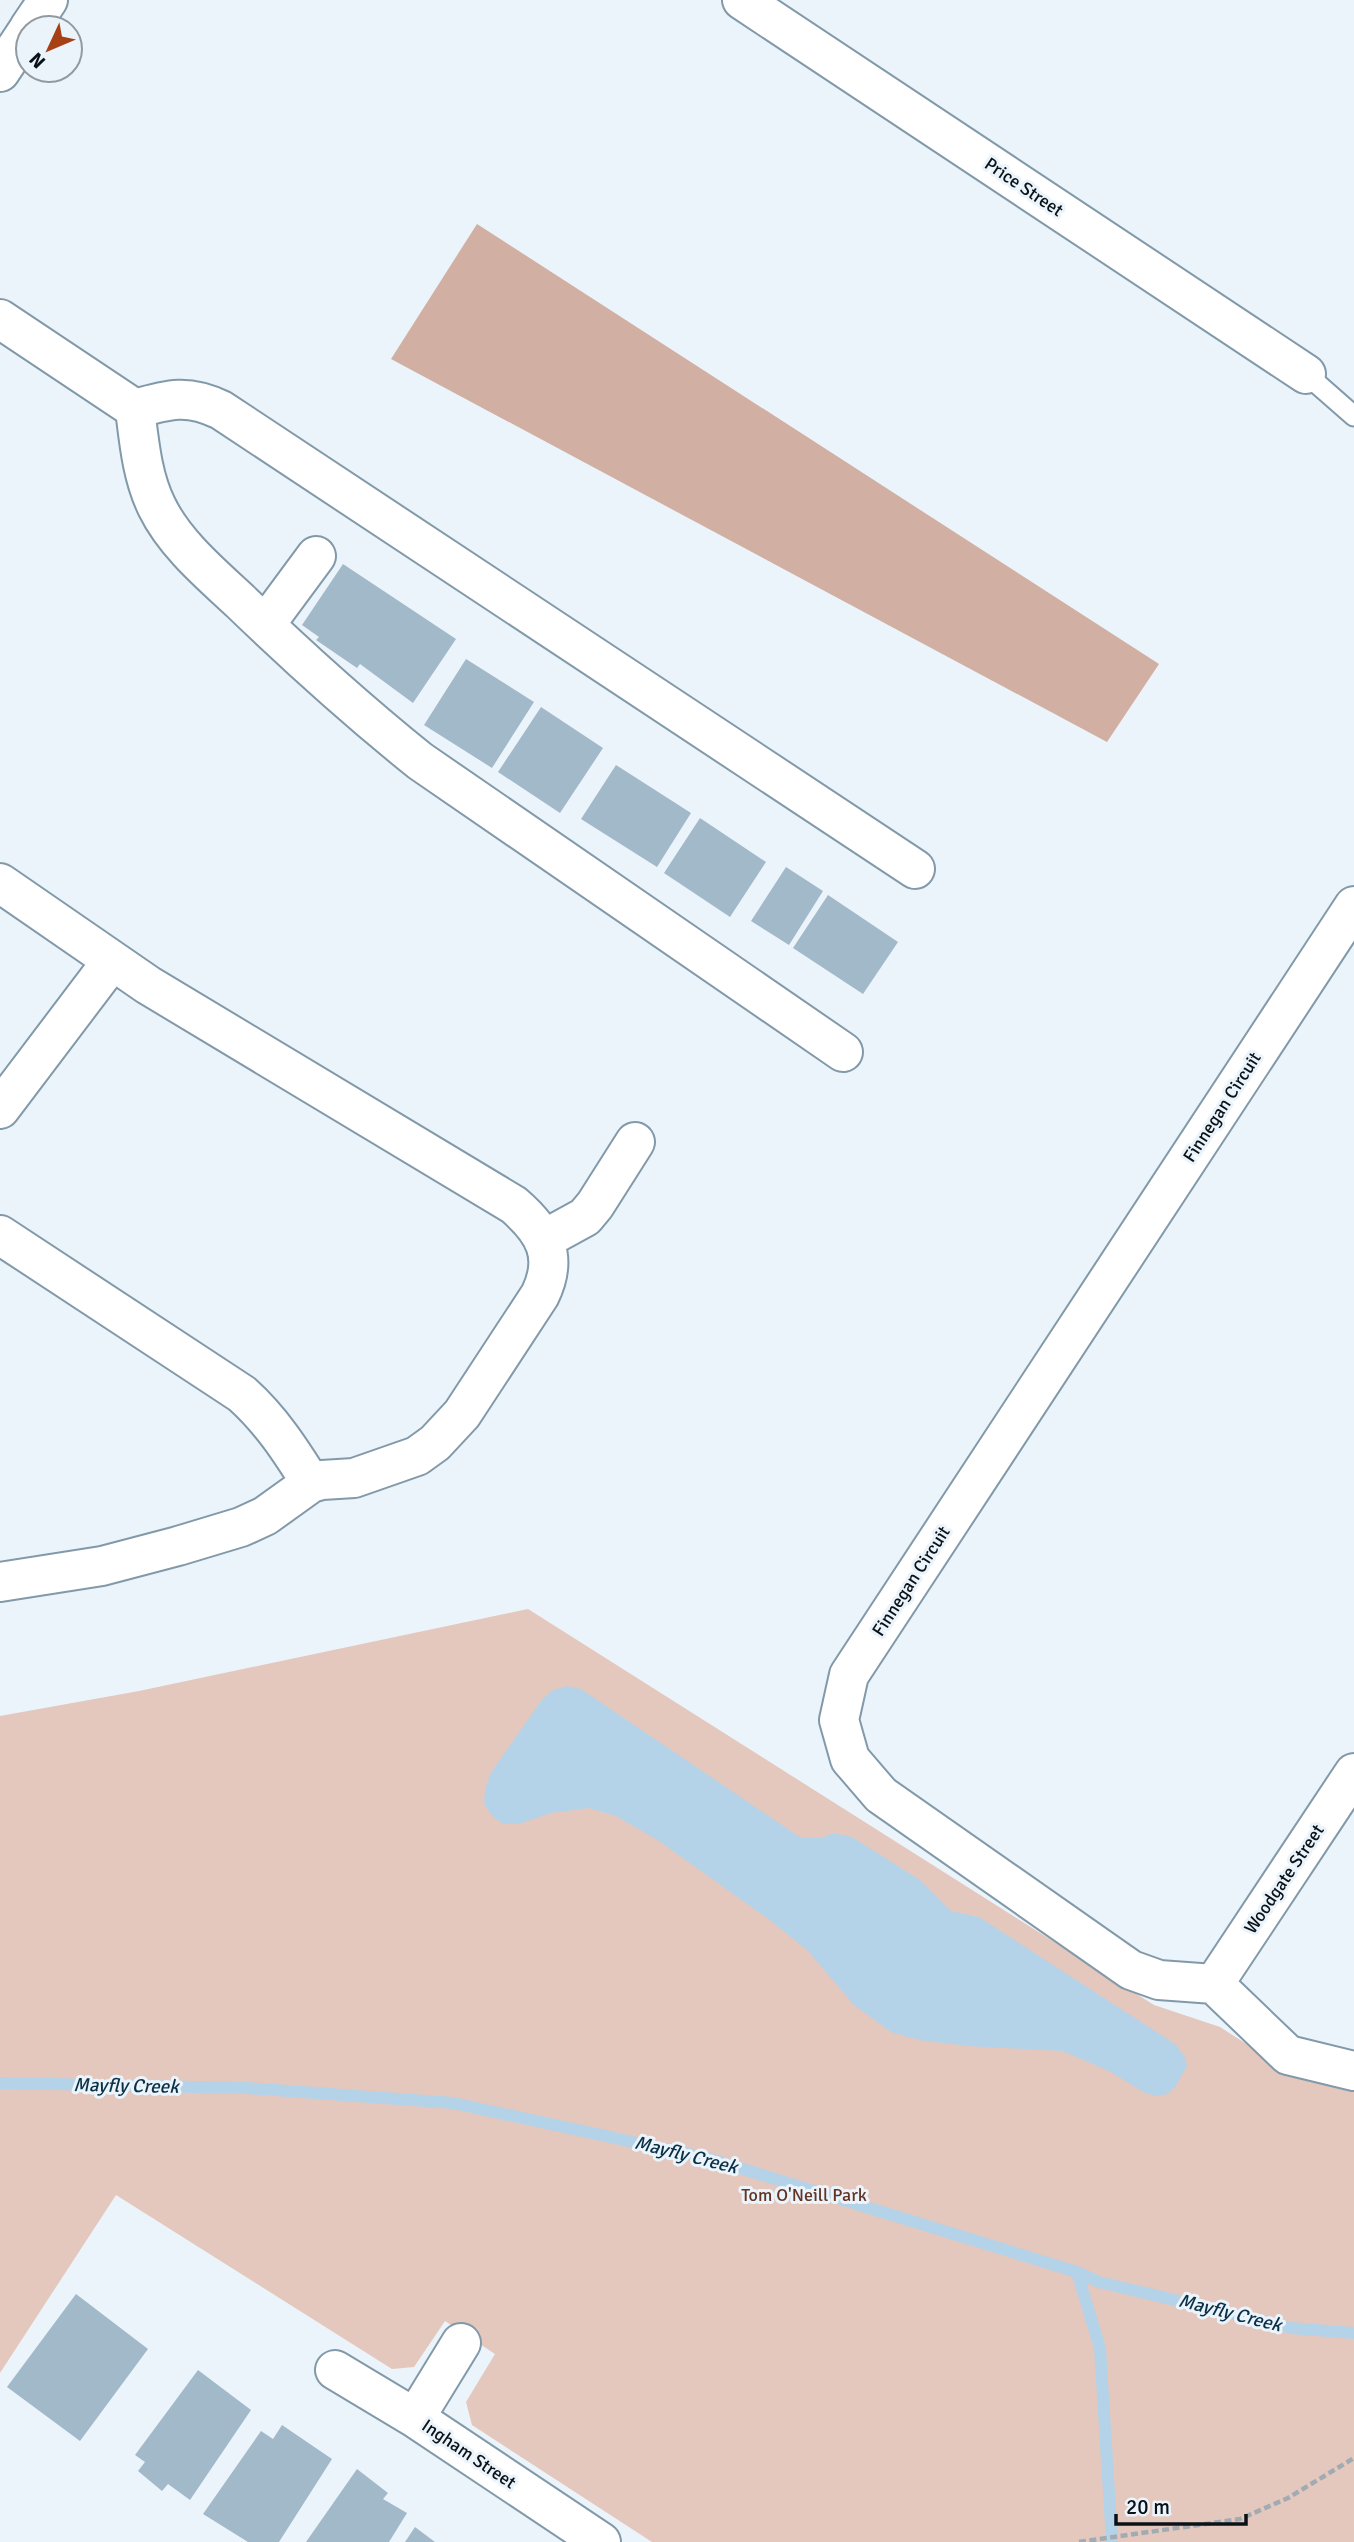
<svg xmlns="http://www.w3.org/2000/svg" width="1354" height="2542" viewBox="0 0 1354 2542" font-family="Signika,sans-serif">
	<rect width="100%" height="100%" fill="#ebf4fb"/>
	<!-- green -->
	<path fill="#e4c7bd" d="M 528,1609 L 1154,2005 L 1220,2027 L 1298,2077 L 1354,2091 L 1354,2542 L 652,2542 L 472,2425 L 466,2402 L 495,2354 L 445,2321 L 414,2367 L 392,2369 L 116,2195 L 0,2373 L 0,1716 L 139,1691 Z"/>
	<!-- forest -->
	<path fill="#d1afa3" d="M 477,224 L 1159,664 L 1107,742 L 391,359 Z"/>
	<!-- water -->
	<path fill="#b5d3e8" d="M 568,1686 L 581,1689 L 801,1838 L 822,1838 L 833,1833 L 852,1837 L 920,1880 L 951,1911 L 979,1917 L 1175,2044 L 1185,2057 L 1187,2066 L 1175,2087 L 1167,2094 L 1157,2096 L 1145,2093 L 1109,2071 L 1062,2051 L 968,2046 L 919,2040 L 891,2032 L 854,2005 L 808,1951 L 771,1921 L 659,1841 L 616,1816 L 589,1808 L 551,1813 L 519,1824 L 503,1824 L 491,1815 L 484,1803 L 485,1790 L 490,1774 L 541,1701 L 553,1690 Z"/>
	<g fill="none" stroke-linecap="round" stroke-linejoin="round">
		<!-- stream -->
		<path stroke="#b5d3e8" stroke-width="12" d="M 0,2083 L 246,2088 L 453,2103 L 707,2158 L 1077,2272 L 1099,2282 L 1291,2328 L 1354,2333
			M 1077,2272 L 1100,2348 L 1112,2542"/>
	</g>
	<!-- building -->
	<path fill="#a2b9ca" d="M 343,564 L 456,639 L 413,703 L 360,664 L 357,668 L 316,640 L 319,637 L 302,625 Z
		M 466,659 L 534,702 L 492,768 L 424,725 Z
		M 541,707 L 603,748 L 560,813 L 498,772 Z
		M 616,765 L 691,813 L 657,867 L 581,819 Z
		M 700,818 L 766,862 L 730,917 L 664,873 Z
		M 786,867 L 823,891 L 789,945 L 751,921 Z
		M 828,895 L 898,942 L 863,994 L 793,948 Z
		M 76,2294 L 148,2349 L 80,2441 L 7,2387 Z
		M 198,2370 L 251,2410 L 190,2500 L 168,2484 L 162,2491 L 138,2471 L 145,2462 L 135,2455 Z
		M 282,2425 L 332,2459 L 279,2542 L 248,2542 L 203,2514 L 261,2431 L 273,2439 Z
		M 357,2469 L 388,2493 L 383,2499 L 407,2513 L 389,2542 L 306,2542 Z
		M 415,2527 L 435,2542 L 405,2542 Z"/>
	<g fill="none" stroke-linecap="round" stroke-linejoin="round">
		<defs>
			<path id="service" d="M 1306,374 L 1354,416"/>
			<path id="minor" d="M 742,0 L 1306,374
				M 29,28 L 48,0
				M 0,72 L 28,30
				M 0,319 L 135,409 C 169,399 188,394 221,410 L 915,869
				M 135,409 C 139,441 142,477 157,507 C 175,544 211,574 241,602 C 298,657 358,711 420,761 L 843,1052
				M 265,625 L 316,556
				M 0,883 L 148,985 L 514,1205 C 544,1231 559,1256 540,1295 L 462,1414 L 435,1443 L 417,1456 L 354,1478 L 322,1480 L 311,1483 L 265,1516 L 241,1527 L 178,1546 L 102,1566 L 0,1582
				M 1354,906 L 849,1675 L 839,1720 L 850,1759 L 881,1795 L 1131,1970 L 1159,1980 L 1214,1984 L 1288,2055 L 1354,2071
				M 0,1109 L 112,961
				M 0,1235 L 242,1394 C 271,1420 291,1451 311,1483
				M 543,1240 L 585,1217 L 595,1205 L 635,1142
				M 1214,1984 L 1354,1773
				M 335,2370 L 415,2418 L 601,2542
				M 415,2418 L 461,2343"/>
		</defs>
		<!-- service casing -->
		<use href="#service" stroke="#8299a9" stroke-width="23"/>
		<!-- minor casing -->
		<use href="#minor" stroke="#8299a9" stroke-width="42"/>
		<!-- path -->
		<path stroke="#a2abb2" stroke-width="4.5" stroke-dasharray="7 3.5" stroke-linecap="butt" d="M 1079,2542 L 1240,2519 L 1288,2498 L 1354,2458"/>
		<!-- service -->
		<use href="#service" stroke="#fff" stroke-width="19"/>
		<!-- minor -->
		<use href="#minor" stroke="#fff" stroke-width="38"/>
	</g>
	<g text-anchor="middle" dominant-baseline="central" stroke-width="6" stroke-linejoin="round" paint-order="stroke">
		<!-- street labels -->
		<g font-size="18" fill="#0a1218" stroke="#ebf4fb">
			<text transform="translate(1024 187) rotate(34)">Price Street</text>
			<text transform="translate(1222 1107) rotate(-57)">Finnegan Circuit</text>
			<text transform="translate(911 1581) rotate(-57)">Finnegan Circuit</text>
			<text transform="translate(1284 1879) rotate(-56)">Woodgate Street</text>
			<text transform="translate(469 2454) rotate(34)">Ingham Street</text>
		</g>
		<!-- park labels -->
		<g font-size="18" fill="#633423" stroke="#ebf4fb">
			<text x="804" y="2195">Tom O'Neill Park</text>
		</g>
		<!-- water labels -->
		<g font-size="19" font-style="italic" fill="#093047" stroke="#ebf4fb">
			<text transform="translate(126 2086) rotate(1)">Mayfly Creek</text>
			<text transform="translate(686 2155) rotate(14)">Mayfly Creek</text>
			<text transform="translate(1230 2313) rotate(14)">Mayfly Creek</text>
		</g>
	</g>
	<!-- north arrow -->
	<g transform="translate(49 49) rotate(226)"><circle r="33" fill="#ebf4fb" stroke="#919aa0" stroke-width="2"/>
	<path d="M0-5L12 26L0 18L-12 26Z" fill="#a64115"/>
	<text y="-10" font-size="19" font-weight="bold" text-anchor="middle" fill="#0a1218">N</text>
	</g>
	<!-- scale -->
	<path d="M1116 2514v10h130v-10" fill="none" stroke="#0a1218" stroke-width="3.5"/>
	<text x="1126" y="2514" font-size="21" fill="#0a1218" stroke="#ebf4fb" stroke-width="5" paint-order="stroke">20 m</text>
</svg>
